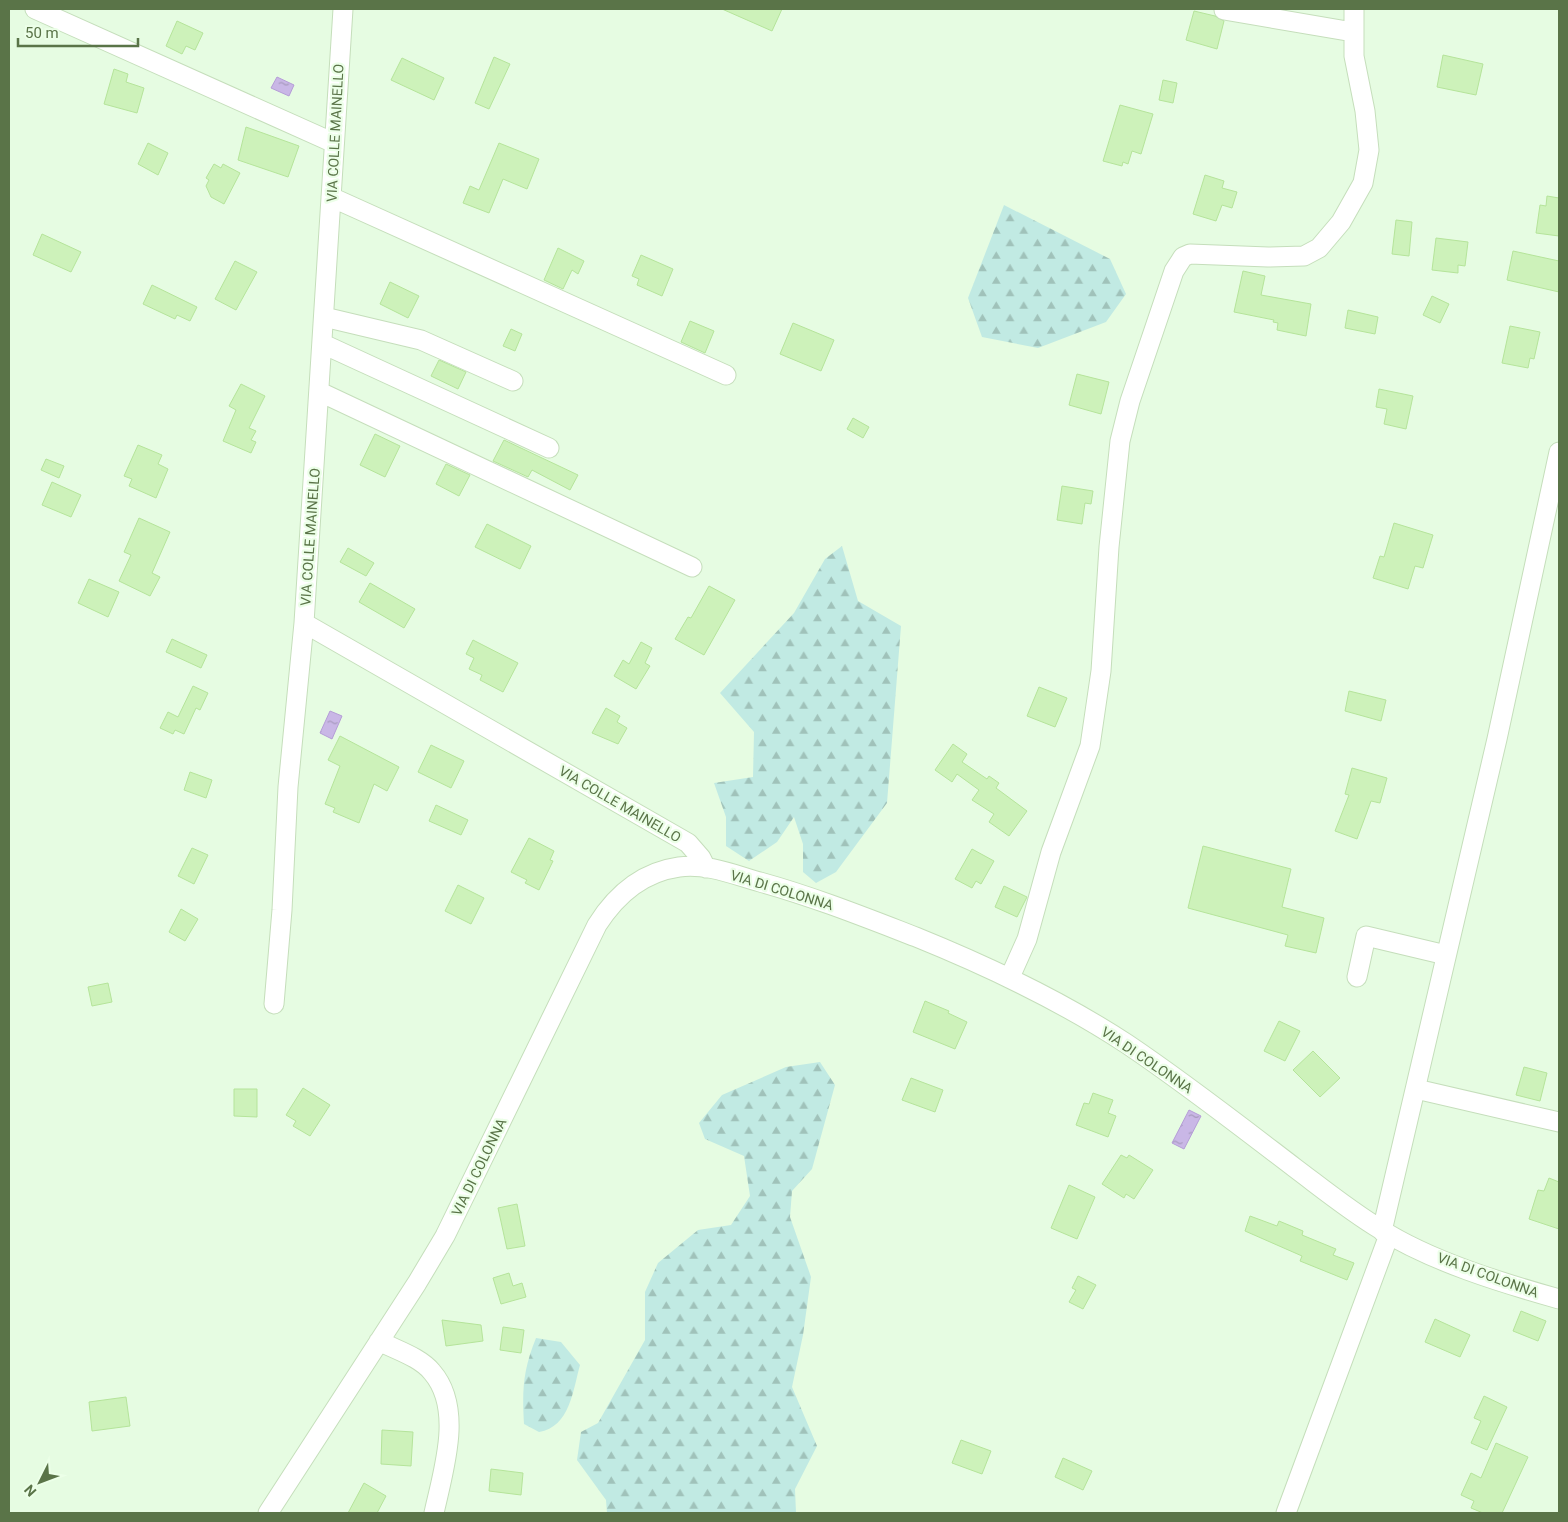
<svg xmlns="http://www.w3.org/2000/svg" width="1568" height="1522" viewBox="0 0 1568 1522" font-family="Roboto,sans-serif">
	<defs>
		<pattern id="forest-firs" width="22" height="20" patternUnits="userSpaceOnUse" patternTransform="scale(1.25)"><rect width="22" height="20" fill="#c1eae3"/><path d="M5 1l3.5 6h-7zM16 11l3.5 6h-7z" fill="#a0c2ba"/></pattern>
		<pattern id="water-ripples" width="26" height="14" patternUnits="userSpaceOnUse" patternTransform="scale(1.25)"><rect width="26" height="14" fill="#c9b7e6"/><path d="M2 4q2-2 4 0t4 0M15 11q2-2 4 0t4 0" fill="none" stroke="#a699bc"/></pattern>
	</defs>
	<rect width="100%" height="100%" fill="#e6fce2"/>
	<!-- forest -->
	<path fill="url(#forest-firs)" d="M 1004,205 L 1110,259 L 1126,294 L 1106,322 L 1038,348 L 982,337 L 968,298 Z
		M 842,546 L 858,601 L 901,626 L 887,803 L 836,872 L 816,883 L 803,872 L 803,844 L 794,817 L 777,842 L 749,861 L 726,846 L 726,817 L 714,783 L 753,777 L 754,732 L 720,693 L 794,613 L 825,559 Z
		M 820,1062 L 835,1085 L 812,1169 L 792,1191 L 790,1217 L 811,1277 L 803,1335 L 792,1387 L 817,1446 L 795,1489 L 796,1513 L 607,1513 L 606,1500 L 577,1460 L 581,1432 L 598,1423 L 645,1340 L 645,1292 L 658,1263 L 698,1230 L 731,1225 L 750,1196 L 744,1156 L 705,1139 L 699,1123 L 722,1095 L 786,1067 Z
		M 536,1338 L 561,1342 L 580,1365 C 573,1390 570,1427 539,1432 L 524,1424 C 522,1390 523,1370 536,1338 Z"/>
	<!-- water -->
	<path fill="url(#water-ripples)" stroke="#b59dd7" d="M 277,77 L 294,85 L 289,96 L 271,88 Z
		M 330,711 L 342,716 L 332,739 L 320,733 Z
		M 1189,1110 L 1201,1116 L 1184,1149 L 1172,1143 Z"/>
	<!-- building -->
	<path fill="#cdf2ba" stroke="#b5e49a" d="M 722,9 L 782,9 L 772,31 Z
		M 1194,11 L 1215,16 L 1224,21 L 1217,49 L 1186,40 Z
		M 177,21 L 203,33 L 195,50 L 186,46 L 182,54 L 166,46 Z
		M 1443,55 L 1483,64 L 1476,95 L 1437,87 Z
		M 494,57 L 510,64 L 489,109 L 475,103 Z
		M 402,58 L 444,78 L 434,100 L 391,80 Z
		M 114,69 L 128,74 L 126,82 L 144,88 L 137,113 L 104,104 Z
		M 1163,80 L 1177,83 L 1173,103 L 1159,100 Z
		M 1120,105 L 1153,114 L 1141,154 L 1132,151 L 1128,164 L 1123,162 L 1122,166 L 1103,161 Z
		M 246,127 L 299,146 L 288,177 L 238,160 Z
		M 148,143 L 168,153 L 158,175 L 138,164 Z
		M 499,143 L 539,159 L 527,189 L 503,179 L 489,213 L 463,203 L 470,186 L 479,190 Z
		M 214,164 L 221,168 L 223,164 L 240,173 L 224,204 L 211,197 L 206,186 L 209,180 L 206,178 Z
		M 1205,175 L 1224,181 L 1222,188 L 1237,192 L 1232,208 L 1222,205 L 1216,221 L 1193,214 Z
		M 1547,196 L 1559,198 L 1559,236 L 1536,233 L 1540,205 L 1546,206 Z
		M 1396,220 L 1412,222 L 1409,256 L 1392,254 Z
		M 42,234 L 81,252 L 71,272 L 33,255 Z
		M 1436,238 L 1468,242 L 1465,266 L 1458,265 L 1458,273 L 1432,270 Z
		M 558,248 L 584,261 L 578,274 L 572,270 L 563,289 L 544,280 Z
		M 1513,251 L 1559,261 L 1559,292 L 1507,280 Z
		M 641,255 L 673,269 L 662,296 L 637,285 L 639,279 L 632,276 Z
		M 235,261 L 257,272 L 236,310 L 215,299 Z
		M 1243,271 L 1265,276 L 1261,295 L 1311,304 L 1306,336 L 1277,330 L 1278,323 L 1273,322 L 1274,320 L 1234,312 Z
		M 390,282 L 419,296 L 408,318 L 380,304 Z
		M 152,285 L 197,307 L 190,321 L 177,315 L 175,319 L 143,304 Z
		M 1432,296 L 1449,304 L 1440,323 L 1423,315 Z
		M 1348,310 L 1378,317 L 1375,334 L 1345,328 Z
		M 690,321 L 714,331 L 705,353 L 681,342 Z
		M 793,323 L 834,340 L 821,371 L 780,354 Z
		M 1510,326 L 1540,332 L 1534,359 L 1530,358 L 1528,368 L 1502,363 Z
		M 511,329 L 522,334 L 515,351 L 503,346 Z
		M 439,360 L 466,372 L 458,389 L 431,376 Z
		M 1077,374 L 1109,382 L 1101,414 L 1069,405 Z
		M 241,384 L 265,396 L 249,428 L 256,431 L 251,440 L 256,442 L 251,453 L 223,441 L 236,410 L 229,406 Z
		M 1379,389 L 1413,396 L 1406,429 L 1384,424 L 1387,409 L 1376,407 Z
		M 853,418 L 869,427 L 863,438 L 847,429 Z
		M 375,434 L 400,446 L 385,477 L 360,465 Z
		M 504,440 L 578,475 L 570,490 L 532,470 L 528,477 L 493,461 Z
		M 138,445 L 162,455 L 158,464 L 168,469 L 156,498 L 129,486 L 132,479 L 124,476 Z
		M 46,459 L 64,466 L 59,478 L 41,470 Z
		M 446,464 L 470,475 L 459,496 L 436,484 Z
		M 52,482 L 81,495 L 71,517 L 42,505 Z
		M 1062,486 L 1093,491 L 1091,504 L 1085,503 L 1082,524 L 1057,520 Z
		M 139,518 L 170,532 L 152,573 L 160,577 L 150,596 L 119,581 L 131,555 L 124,552 Z
		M 1394,523 L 1433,535 L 1423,568 L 1415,566 L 1408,589 L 1373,578 L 1380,556 L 1384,557 Z
		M 487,524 L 531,546 L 520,569 L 475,547 Z
		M 348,548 L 374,563 L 366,576 L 340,562 Z
		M 89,579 L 119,592 L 108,617 L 78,603 Z
		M 370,583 L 415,609 L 404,628 L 359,602 Z
		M 709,586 L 735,600 L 704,655 L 675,639 L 688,617 L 691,618 Z
		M 172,639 L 207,655 L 201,668 L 166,652 Z
		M 473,640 L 518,663 L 503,692 L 480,680 L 482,675 L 469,669 L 474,658 L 466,654 Z
		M 641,642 L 652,648 L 645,663 L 650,666 L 636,689 L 614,676 L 623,660 L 629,664 Z
		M 193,686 L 208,693 L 200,710 L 196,708 L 184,734 L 175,730 L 173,734 L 160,728 L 168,712 L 178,717 Z
		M 1039,687 L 1067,698 L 1055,727 L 1027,716 Z
		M 1349,691 L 1386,700 L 1381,721 L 1345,711 Z
		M 606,708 L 620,716 L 617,722 L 627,728 L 618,744 L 592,733 Z
		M 340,736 L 399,767 L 387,791 L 374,784 L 359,823 L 333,812 L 335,808 L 325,804 L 340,766 L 328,760 Z
		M 953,744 L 967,754 L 962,762 L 987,779 L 989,776 L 999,783 L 996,788 L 1027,811 L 1009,836 L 989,822 L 994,814 L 972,800 L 979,790 L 957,774 L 952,782 L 935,770 Z
		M 431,745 L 464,761 L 451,788 L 418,772 Z
		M 1352,768 L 1387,778 L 1380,803 L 1371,801 L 1357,839 L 1335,831 L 1349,795 L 1345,794 Z
		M 190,772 L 212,780 L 206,798 L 184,790 Z
		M 436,805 L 468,820 L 461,835 L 429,821 Z
		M 529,838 L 554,851 L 550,860 L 553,861 L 539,890 L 525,883 L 527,880 L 511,872 Z
		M 1203,846 L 1291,869 L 1282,907 L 1324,918 L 1316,953 L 1285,946 L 1288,935 L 1188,908 Z
		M 192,848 L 208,855 L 194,884 L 178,876 Z
		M 972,849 L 994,861 L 981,884 L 976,881 L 972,888 L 955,879 Z
		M 458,885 L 484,898 L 471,924 L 445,911 Z
		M 1004,886 L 1027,897 L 1017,917 L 995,907 Z
		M 181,909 L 198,919 L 185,941 L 169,932 Z
		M 108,983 L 112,1002 L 92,1006 L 88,987 Z
		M 925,1001 L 949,1011 L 948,1013 L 967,1022 L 955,1049 L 913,1032 Z
		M 1279,1021 L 1300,1031 L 1285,1061 L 1264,1051 Z
		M 1313,1051 L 1340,1078 L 1320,1097 L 1293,1070 Z
		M 1524,1067 L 1547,1073 L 1540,1101 L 1516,1095 Z
		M 911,1078 L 943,1090 L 935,1112 L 902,1100 Z
		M 303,1088 L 330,1105 L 310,1136 L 293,1126 L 296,1121 L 286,1115 Z
		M 234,1089 L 257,1089 L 257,1117 L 234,1116 Z
		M 1093,1093 L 1113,1100 L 1108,1113 L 1116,1116 L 1108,1137 L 1076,1125 L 1084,1103 L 1089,1104 Z
		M 1121,1155 L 1127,1158 L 1129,1155 L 1153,1170 L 1134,1199 L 1126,1194 L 1124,1198 L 1102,1184 Z
		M 1549,1178 L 1559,1182 L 1559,1229 L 1529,1219 L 1538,1190 L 1544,1191 Z
		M 1069,1185 L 1095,1197 L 1077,1239 L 1051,1228 Z
		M 517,1204 L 525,1246 L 507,1249 L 498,1208 Z
		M 1250,1216 L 1277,1226 L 1279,1221 L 1303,1231 L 1302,1235 L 1336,1249 L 1333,1255 L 1354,1263 L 1347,1280 L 1300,1261 L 1302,1256 L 1245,1231 Z
		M 509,1273 L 513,1286 L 522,1283 L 526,1297 L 501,1304 L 493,1278 Z
		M 1078,1276 L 1096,1285 L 1083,1309 L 1069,1302 L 1076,1290 L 1072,1288 Z
		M 1521,1311 L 1546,1321 L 1538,1341 L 1513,1331 Z
		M 1435,1319 L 1470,1335 L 1460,1357 L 1425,1342 Z
		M 442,1320 L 481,1325 L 483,1341 L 446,1346 Z
		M 503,1327 L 524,1330 L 521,1353 L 500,1350 Z
		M 1484,1396 L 1507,1407 L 1487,1450 L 1471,1443 L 1481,1421 L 1474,1418 Z
		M 126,1397 L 130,1426 L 92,1431 L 89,1402 Z
		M 382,1430 L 413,1432 L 411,1466 L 381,1464 Z
		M 961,1440 L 991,1451 L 982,1474 L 952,1463 Z
		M 1496,1443 L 1528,1457 L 1502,1513 L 1483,1513 L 1471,1508 L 1474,1501 L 1461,1495 L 1471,1473 L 1481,1478 Z
		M 1063,1458 L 1092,1471 L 1083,1490 L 1055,1477 Z
		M 491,1469 L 523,1473 L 521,1495 L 489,1491 Z
		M 364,1483 L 386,1496 L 377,1513 L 348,1513 Z"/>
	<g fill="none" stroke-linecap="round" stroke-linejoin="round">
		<defs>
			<path id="minor" d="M 35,9 L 334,143
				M 343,9 L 304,623 L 688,843 L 701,858 L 706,868
				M 1224,10 L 1353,32
				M 331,197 L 726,375
				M 324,317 L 421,340 L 513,381
				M 323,344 L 549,448
				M 320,392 L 692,567
				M 1010,977 L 1027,939 L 1051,852 L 1090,746 L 1101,671 L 1109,547 L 1120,441 L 1130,401 L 1174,271 L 1183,257 L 1190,254 L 1268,257 L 1304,256 L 1319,248 L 1341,222 L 1363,183 L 1369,150 L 1365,111 L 1354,56 L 1354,9
				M 1357,977 L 1366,936 L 1446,955
				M 274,1004 L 282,910 L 288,787 L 304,623
				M 1416,1089 L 1559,1122
				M 1382,1231 L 1497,739 L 1559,452
				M 379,1341 C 396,1350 420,1357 432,1372 C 464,1409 443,1471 434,1513
				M 268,1513 L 417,1283 L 445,1236 L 597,925 C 616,895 643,872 679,867 C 706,863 735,875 760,882 C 814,897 864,917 916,937 C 990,967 1060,1000 1127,1044 C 1185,1083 1240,1126 1295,1168 C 1323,1189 1350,1211 1380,1229 C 1430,1261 1502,1283 1559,1299
				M 1286,1513 L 1389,1235"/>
		</defs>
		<!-- minor casing -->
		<use href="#minor" stroke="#c5debb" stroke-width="21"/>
		<!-- minor -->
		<use href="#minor" stroke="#fff" stroke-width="19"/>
	</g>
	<g text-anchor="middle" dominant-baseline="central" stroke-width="4.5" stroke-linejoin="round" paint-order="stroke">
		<!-- street labels -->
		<g font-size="14" fill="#5a7448" stroke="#ecffe8">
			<text transform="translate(335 133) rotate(-87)">VIA COLLE MAINELLO</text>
			<text transform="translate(310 537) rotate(-86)">VIA COLLE MAINELLO</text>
			<text transform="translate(620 804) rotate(30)">VIA COLLE MAINELLO</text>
			<text transform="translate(782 890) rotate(17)">VIA DI COLONNA</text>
			<text transform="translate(1147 1060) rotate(34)">VIA DI COLONNA</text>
			<text transform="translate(479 1167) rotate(-64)">VIA DI COLONNA</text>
			<text transform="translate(1488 1275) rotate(20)">VIA DI COLONNA</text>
		</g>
	</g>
	<!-- border -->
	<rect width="1568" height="1522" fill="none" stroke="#5a7448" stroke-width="20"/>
	<!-- north arrow -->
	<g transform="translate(40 1482) rotate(228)" stroke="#ecffe8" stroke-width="4" paint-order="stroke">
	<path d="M0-4L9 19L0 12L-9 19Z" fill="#5a7448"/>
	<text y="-8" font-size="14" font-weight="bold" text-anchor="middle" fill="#5a7448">N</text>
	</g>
	<!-- scale -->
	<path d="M18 38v8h120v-8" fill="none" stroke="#5a7448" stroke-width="2.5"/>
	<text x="25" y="38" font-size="15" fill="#5a7448" stroke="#ecffe8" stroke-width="4" paint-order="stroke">50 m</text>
</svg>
